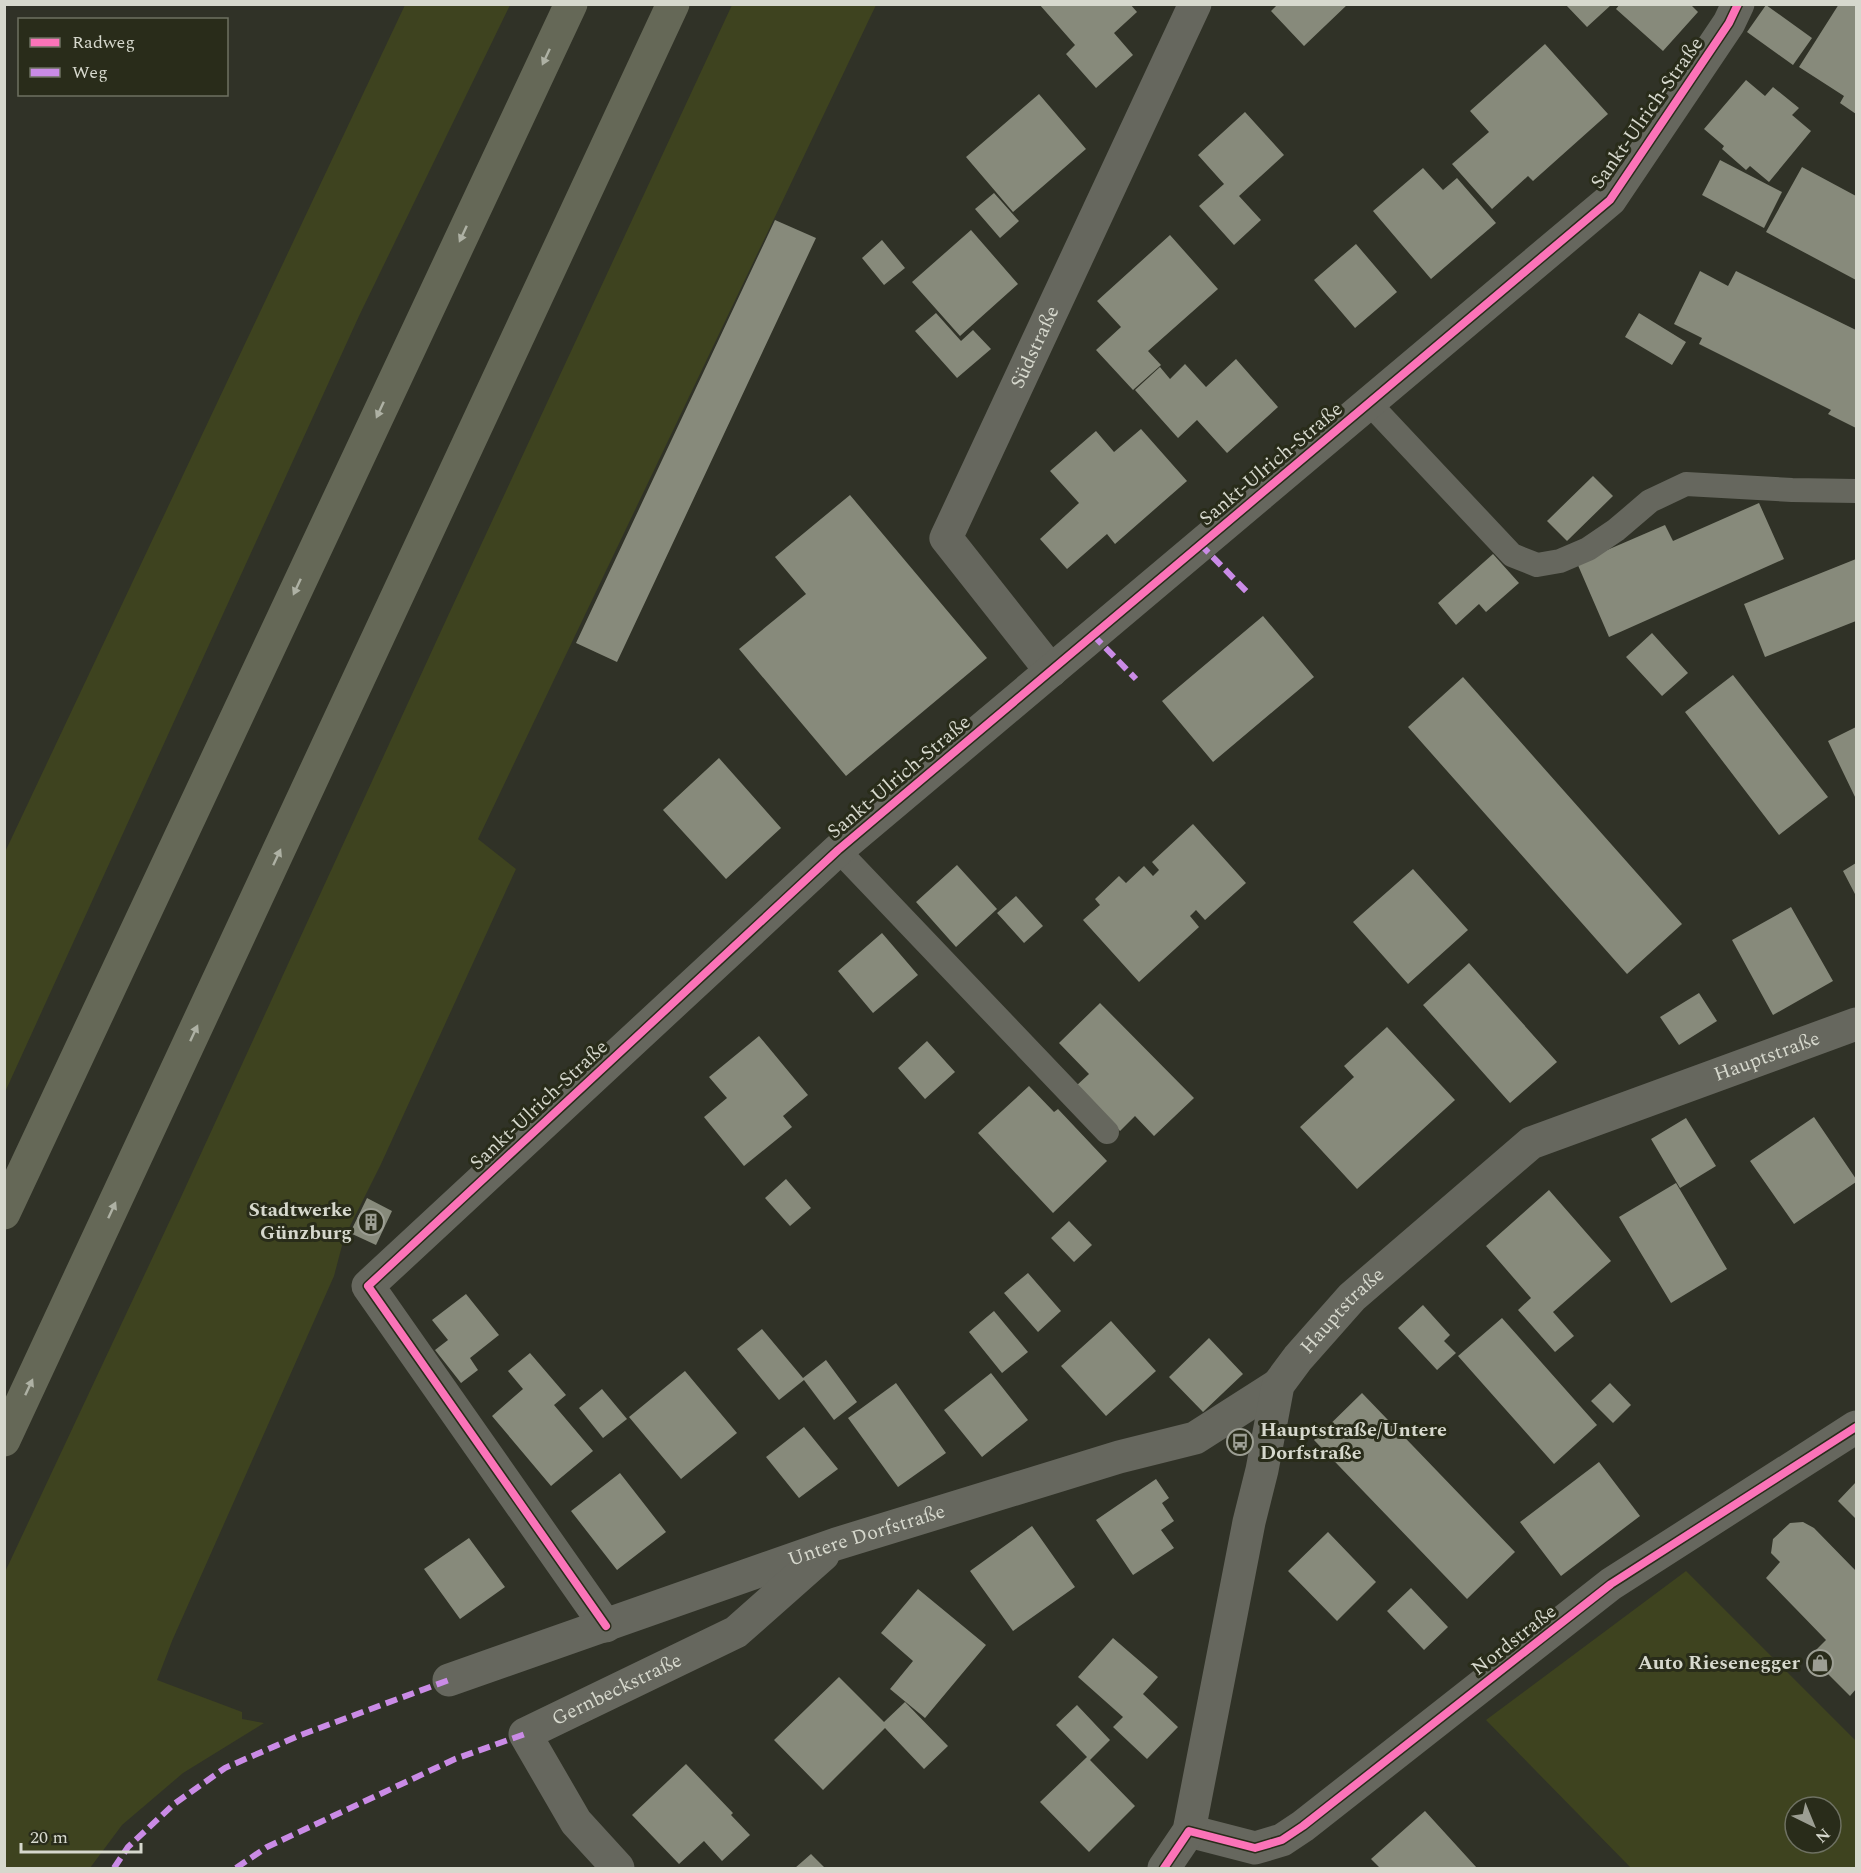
<svg xmlns="http://www.w3.org/2000/svg" width="1861" height="1873" viewBox="0 0 1861 1873" font-family="Spectral,serif">
	<rect width="100%" height="100%" fill="#303227"/>
	<!-- green -->
	<path fill="#3e431f" fill-rule="evenodd" d="M 405,5 L 510,5 L 359,316 L 5,1092 L 5,852 Z
		M 732,5 L 876,5 L 478,839 L 516,869 L 381,1164 L 344,1238 L 334,1276 L 172,1641 L 157,1680 L 242,1712 L 242,1719 L 264,1723 L 183,1773 L 122,1825 L 90,1868 L 5,1868 L 5,1572 L 181,1197 L 447,618 Z
		M 1686,1571 L 1856,1741 L 1856,1868 L 1631,1868 L 1486,1720 ZM 1795,1807 L 1831,1807 L 1831,1843 L 1795,1843 Z"/>
	<!-- building -->
	<path fill="#878a7b" d="M 1039,4 L 1130,4 L 1137,12 L 1114,33 L 1133,55 L 1096,88 L 1066,54 L 1075,45 Z
		M 1278,4 L 1348,4 L 1304,46 L 1271,11 Z
		M 1620,4 L 1690,4 L 1698,12 L 1663,51 L 1616,9 Z
		M 1839,4 L 1856,4 L 1856,114 L 1840,103 L 1844,96 L 1799,67 Z
		M 1566,5 L 1611,5 L 1587,27 Z
		M 1766,5 L 1812,38 L 1793,65 L 1747,32 Z
		M 1545,44 L 1608,114 L 1533,181 L 1528,176 L 1492,209 L 1452,164 L 1489,132 L 1470,111 Z
		M 1746,80 L 1765,96 L 1773,87 L 1799,108 L 1792,115 L 1811,131 L 1769,182 L 1750,166 L 1746,170 L 1722,149 L 1724,146 L 1704,129 Z
		M 1039,94 L 1086,149 L 1013,212 L 966,157 Z
		M 1245,112 L 1284,155 L 1239,196 L 1261,220 L 1234,245 L 1199,206 L 1224,184 L 1198,155 Z
		M 1720,160 L 1782,192 L 1764,228 L 1702,195 Z
		M 1802,167 L 1856,196 L 1856,280 L 1766,232 Z
		M 1423,168 L 1443,190 L 1457,178 L 1496,223 L 1431,279 L 1373,211 Z
		M 994,193 L 1019,221 L 1000,238 L 975,209 Z
		M 775,220 L 816,238 L 617,662 L 576,643 Z
		M 971,230 L 1018,284 L 960,336 L 912,282 Z
		M 1170,235 L 1218,289 L 1148,351 L 1161,365 L 1133,390 L 1096,350 L 1121,327 L 1097,301 Z
		M 882,240 L 905,268 L 884,285 L 862,258 Z
		M 1356,244 L 1397,292 L 1355,328 L 1314,280 Z
		M 1700,271 L 1728,286 L 1736,271 L 1856,330 L 1856,428 L 1828,414 L 1831,410 L 1699,344 L 1702,338 L 1674,324 Z
		M 936,313 L 961,341 L 973,330 L 991,349 L 957,378 L 915,331 Z
		M 1639,313 L 1686,342 L 1672,365 L 1625,337 Z
		M 1236,359 L 1278,407 L 1227,453 L 1197,420 L 1178,438 L 1135,390 L 1160,367 L 1170,379 L 1185,364 L 1206,387 Z
		M 1141,429 L 1187,481 L 1115,544 L 1107,534 L 1067,569 L 1040,539 L 1079,503 L 1050,471 L 1096,431 L 1114,452 Z
		M 1593,476 L 1613,496 L 1567,541 L 1547,521 Z
		M 850,495 L 987,658 L 846,776 L 739,649 L 806,594 L 775,557 Z
		M 1759,503 L 1784,559 L 1609,637 L 1577,563 L 1665,525 L 1673,541 Z
		M 1493,554 L 1519,583 L 1486,612 L 1479,604 L 1456,625 L 1438,603 Z
		M 1856,559 L 1856,621 L 1765,657 L 1744,604 Z
		M 1263,616 L 1314,677 L 1213,762 L 1162,701 Z
		M 1652,633 L 1688,673 L 1662,696 L 1626,657 Z
		M 1733,675 L 1828,797 L 1779,835 L 1685,712 Z
		M 1463,677 L 1682,924 L 1627,974 L 1408,727 Z
		M 1856,727 L 1856,799 L 1828,741 Z
		M 719,758 L 781,828 L 726,879 L 663,810 Z
		M 1193,824 L 1246,883 L 1205,920 L 1196,910 L 1190,916 L 1199,927 L 1139,982 L 1083,920 L 1100,905 L 1095,899 L 1119,876 L 1126,883 L 1144,866 L 1153,876 L 1159,870 L 1152,862 Z
		M 1856,863 L 1856,896 L 1843,871 Z
		M 957,865 L 997,909 L 956,947 L 916,902 Z
		M 1413,869 L 1468,930 L 1408,984 L 1353,922 Z
		M 1016,896 L 1043,926 L 1024,943 L 997,913 Z
		M 1791,907 L 1833,981 L 1773,1015 L 1732,940 Z
		M 882,933 L 918,975 L 873,1013 L 838,971 Z
		M 1469,963 L 1557,1062 L 1510,1103 L 1423,1005 Z
		M 1699,993 L 1717,1021 L 1679,1045 L 1660,1017 Z
		M 1100,1003 L 1194,1098 L 1154,1136 L 1135,1116 L 1120,1131 L 1076,1086 L 1089,1074 L 1059,1043 Z
		M 1387,1027 L 1455,1100 L 1357,1189 L 1300,1127 L 1354,1077 L 1344,1066 Z
		M 759,1036 L 808,1095 L 783,1116 L 792,1127 L 744,1166 L 704,1117 L 727,1098 L 709,1077 Z
		M 927,1041 L 955,1072 L 925,1099 L 898,1068 Z
		M 1029,1086 L 1054,1112 L 1058,1109 L 1107,1161 L 1053,1213 L 978,1133 Z
		M 1814,1117 L 1856,1179 L 1856,1182 L 1794,1224 L 1750,1161 Z
		M 1686,1118 L 1716,1166 L 1680,1188 L 1651,1139 Z
		M 786,1179 L 811,1208 L 790,1226 L 765,1198 Z
		M 1676,1183 L 1727,1269 L 1671,1303 L 1619,1217 Z
		M 1549,1190 L 1611,1261 L 1553,1312 L 1574,1336 L 1555,1352 L 1518,1310 L 1531,1298 L 1486,1246 Z
		M 367,1198 L 392,1211 L 376,1245 L 350,1233 Z
		M 1069,1221 L 1092,1245 L 1074,1262 L 1051,1238 Z
		M 1028,1273 L 1061,1311 L 1038,1332 L 1004,1293 Z
		M 466,1294 L 499,1335 L 470,1358 L 478,1370 L 461,1383 L 435,1350 L 448,1340 L 432,1320 Z
		M 1423,1305 L 1450,1335 L 1444,1341 L 1456,1353 L 1437,1370 L 1398,1328 Z
		M 994,1311 L 1028,1352 L 1002,1373 L 969,1332 Z
		M 1502,1318 L 1597,1425 L 1554,1464 L 1458,1356 Z
		M 1111,1321 L 1156,1371 L 1106,1416 L 1061,1366 Z
		M 762,1329 L 803,1378 L 826,1360 L 857,1402 L 834,1420 L 804,1380 L 779,1400 L 737,1349 Z
		M 1209,1338 L 1243,1374 L 1203,1412 L 1169,1377 Z
		M 530,1353 L 566,1395 L 554,1405 L 593,1451 L 551,1486 L 492,1416 L 523,1389 L 508,1371 Z
		M 685,1371 L 737,1433 L 681,1479 L 629,1417 Z
		M 991,1373 L 1028,1420 L 982,1457 L 944,1410 Z
		M 896,1383 L 946,1453 L 898,1487 L 848,1418 Z
		M 1610,1383 L 1631,1405 L 1613,1423 L 1591,1401 Z
		M 602,1389 L 627,1419 L 603,1438 L 579,1408 Z
		M 1362,1393 L 1515,1552 L 1467,1599 L 1314,1440 Z
		M 804,1427 L 838,1469 L 799,1498 L 766,1457 Z
		M 1599,1462 L 1640,1516 L 1561,1576 L 1520,1522 Z
		M 620,1473 L 666,1532 L 617,1570 L 571,1511 Z
		M 1156,1479 L 1169,1498 L 1162,1503 L 1174,1521 L 1161,1530 L 1174,1548 L 1133,1575 L 1096,1520 Z
		M 1856,1482 L 1856,1519 L 1838,1501 Z
		M 1803,1522 L 1814,1528 L 1856,1571 L 1856,1689 L 1850,1696 L 1810,1656 L 1826,1640 L 1766,1578 L 1780,1562 L 1771,1553 L 1773,1539 L 1790,1523 Z
		M 1032,1526 L 1075,1587 L 1013,1631 L 970,1571 Z
		M 1328,1532 L 1376,1582 L 1337,1621 L 1288,1571 Z
		M 469,1538 L 505,1587 L 460,1619 L 424,1569 Z
		M 1411,1588 L 1448,1627 L 1424,1650 L 1387,1611 Z
		M 918,1589 L 986,1645 L 925,1718 L 890,1689 L 913,1661 L 881,1633 Z
		M 1113,1638 L 1158,1677 L 1143,1694 L 1178,1727 L 1147,1759 L 1113,1727 L 1123,1717 L 1078,1677 Z
		M 839,1677 L 884,1722 L 905,1702 L 948,1746 L 924,1769 L 885,1728 L 823,1790 L 774,1740 Z
		M 1077,1705 L 1110,1740 L 1090,1760 L 1135,1806 L 1089,1852 L 1040,1802 L 1087,1757 L 1056,1725 Z
		M 686,1764 L 733,1813 L 731,1815 L 750,1835 L 722,1861 L 704,1841 L 679,1864 L 632,1815 Z
		M 1425,1811 L 1477,1868 L 1380,1868 L 1371,1859 Z
		M 811,1854 L 825,1868 L 795,1868 Z"/>
	<g fill="none" stroke-linecap="round" stroke-linejoin="round">
		<!-- service -->
		<path stroke="#66675e" stroke-width="24" d="M 1369,403 L 1512,555 L 1537,565 L 1560,561 L 1588,549 L 1616,530 L 1650,501 L 1686,484 L 1792,490 L 1856,491
			M 838,850 L 1107,1132"/>
		<!-- minor -->
		<g stroke="#66675e" stroke-width="33">
			<path id="s1" d="M 1051,671 L 946,538 L 1195,4"/>
			<path d="M 606,1626 L 368,1286 L 838,850 L 1610,200 L 1729,23 L 1738,4"/>
			<path id="s2" d="M 449,1680 L 836,1544 L 1119,1457 L 1195,1438 L 1278,1385"/>
			<path d="M 1189,1831 L 1255,1848 L 1282,1840 L 1303,1826 L 1611,1584 L 1856,1427"/>
			<path id="s3" d="M 618,1868 L 576,1822 L 525,1734 L 736,1632 L 823,1555"/>
			<path id="s4" d="M 1164,1868 L 1189,1831 L 1249,1522 L 1262,1470 L 1278,1385 L 1298,1358 L 1352,1297 L 1531,1143 L 1856,1024"/>
		</g>
		<!-- motorway -->
		<path stroke="#656857" stroke-width="33" d="M 4,1213 L 571,4
			M 4,1440 L 673,4"/>
		<!-- quiet -->
		<path stroke="#ca8be6" stroke-width="6" stroke-dasharray="12 6" stroke-linecap="butt" d="M 1200,544 L 1247,592
			M 1093,635 L 1136,679
			M 114,1868 L 128,1847 L 174,1804 L 225,1768 L 298,1736 L 449,1680
			M 236,1868 L 267,1847 L 455,1759 L 525,1734"/>
		<defs>
			<path id="cycleway" d="M 606,1626 L 368,1286 L 838,850 L 1610,200 L 1729,23 L 1738,4
				M 1164,1868 L 1189,1831 L 1255,1848 L 1282,1840 L 1303,1826 L 1611,1584 L 1856,1427"/>
		</defs>
		<!-- cycleway casing -->
		<use href="#cycleway" stroke="#292c1a" stroke-width="11"/>
		<!-- cycleway -->
		<use href="#cycleway" stroke="#fb73b8" stroke-width="8"/>
	</g>
	<!-- one-way arrows -->
	<defs><path id="oneway-solid" d="M-6-.8H1V-3.2L6.5 0L1 3.2V.8H-6Z" transform="scale(1.5)"/></defs>
	<g fill="#aeb1a4">
		<use href="#oneway-solid" transform="translate(546 57) rotate(115)"/>
		<use href="#oneway-solid" transform="translate(463 234) rotate(115)"/>
		<use href="#oneway-solid" transform="translate(380 410) rotate(115)"/>
		<use href="#oneway-solid" transform="translate(297 587) rotate(115)"/>
		<use href="#oneway-solid" transform="translate(277 857) rotate(-65)"/>
		<use href="#oneway-solid" transform="translate(194 1033) rotate(-65)"/>
		<use href="#oneway-solid" transform="translate(112 1210) rotate(-65)"/>
		<use href="#oneway-solid" transform="translate(29 1387) rotate(-65)"/>
	</g>
	<!-- icons -->
	<defs>
		<symbol id="building-ring" viewBox="-11 -11 22 22"><circle r="9.5" fill="#292c1a" stroke="#9c9e93" stroke-width="1.5"/><path d="M-4-6H4V6H1V3H-1V6H-4ZM-2.5-4.3h1.7v1.8h-1.7ZM.8-4.3h1.7v1.8H.8ZM-2.5-1h1.7V.8h-1.7ZM.8-1h1.7V.8H.8Z" fill="#9c9e93"/></symbol>
		<symbol id="bus-ring" viewBox="-11 -11 22 22"><circle r="9.5" fill="#292c1a" stroke="#9c9e93" stroke-width="1.5"/><path d="M-5-6H5V4H4V6H2V4H-2V6H-4V4H-5ZM-3.5-4V0h7V-4ZM-3.5 1.2v1.5H-2V1.2ZM2 1.2v1.5H3.5V1.2Z" fill="#9c9e93"/></symbol>
		<symbol id="shop-ring" viewBox="-11 -11 22 22"><circle r="9.5" fill="#292c1a" stroke="#9c9e93" stroke-width="1.5"/><path d="M-5-2.5h2.3a2.7 3.5 0 0 1 5.4 0H5L5.5 6h-11ZM-1.5-2.5h3a1.5 2.3 0 0 0-3 0Z" fill="#9c9e93"/></symbol>
	</defs>
	<g fill-rule="evenodd">
		<use href="#building-ring" x="356" y="1207" width="30" height="30"/>
		<use href="#bus-ring" x="1225" y="1427" width="30" height="30"/>
		<use href="#shop-ring" x="1805" y="1648" width="30" height="30"/>
	</g>
	<g text-anchor="middle" dominant-baseline="central" stroke-width="6" stroke-linejoin="round" paint-order="stroke">
		<!-- street labels -->
		<g font-size="20" fill="#d6d8cd" stroke="#292c1a">
			<text transform="translate(1647 113) rotate(-55)">Sankt-Ulrich-Straße</text>
			<text stroke="none"><textPath href="#s1" startOffset="380">Südstraße</textPath></text>
			<text transform="translate(1271 464) rotate(-40)">Sankt-Ulrich-Straße</text>
			<text transform="translate(899 777) rotate(-40)">Sankt-Ulrich-Straße</text>
			<text stroke="none"><textPath href="#s4" startOffset="1102">Hauptstraße</textPath></text>
			<text transform="translate(539 1105) rotate(-43)">Sankt-Ulrich-Straße</text>
			<text stroke="none"><textPath href="#s4" startOffset="598">Hauptstraße</textPath></text>
			<text stroke="none"><textPath href="#s2" startOffset="442">Untere Dorfstraße</textPath></text>
			<text transform="translate(1514 1640) rotate(-38)">Nordstraße</text>
			<text stroke="none"><textPath href="#s3" startOffset="266">Gernbeckstraße</textPath></text>
		</g>
		<!-- poi labels -->
		<g font-size="20" font-weight="bold" fill="#d6d8cd" stroke="#292c1a" text-anchor="end">
			<text x="352" y="1210">Stadtwerke<tspan x="352" dy="23">Günzburg</tspan></text>
			<text x="1260" y="1430" text-anchor="start">Hauptstraße/Untere<tspan x="1260" dy="23">Dorfstraße</tspan></text>
			<text x="1800" y="1663">Auto Riesenegger</text>
		</g>
	</g>
	<!-- border -->
	<rect width="1861" height="1873" fill="none" stroke="#d6d8cd" stroke-width="12"/>
	<!-- legend -->
	<rect x="18" y="18" width="210" height="78" fill="#292c1a" stroke="#6e7162" stroke-width="1.5"/>
	<rect x="30" y="38" width="30" height="9" fill="#fb73b8" stroke="#6e7162" stroke-width="1.5"/>
	<text x="72" y="48" font-size="18" fill="#d6d8cd">Radweg</text>
	<rect x="30" y="68" width="30" height="9" fill="#ca8be6" stroke="#6e7162" stroke-width="1.5"/>
	<text x="72" y="78" font-size="18" fill="#d6d8cd">Weg</text>
	<!-- north arrow -->
	<g transform="translate(1813 1825) rotate(137)"><circle r="28" fill="#292c1a" stroke="#6e7162" stroke-width="1.5"/>
	<path d="M0-4.5L10 22L0 15L-10 22Z" fill="#9c9e93"/>
	<text y="-9" font-size="16" font-weight="bold" text-anchor="middle" fill="#d6d8cd">N</text>
	</g>
	<!-- scale -->
	<path d="M21 1843v9h120v-9" fill="none" stroke="#d6d8cd" stroke-width="3"/>
	<text x="30" y="1843" font-size="18" fill="#d6d8cd" stroke="#292c1a" stroke-width="4.5" paint-order="stroke">20 m</text>
</svg>
